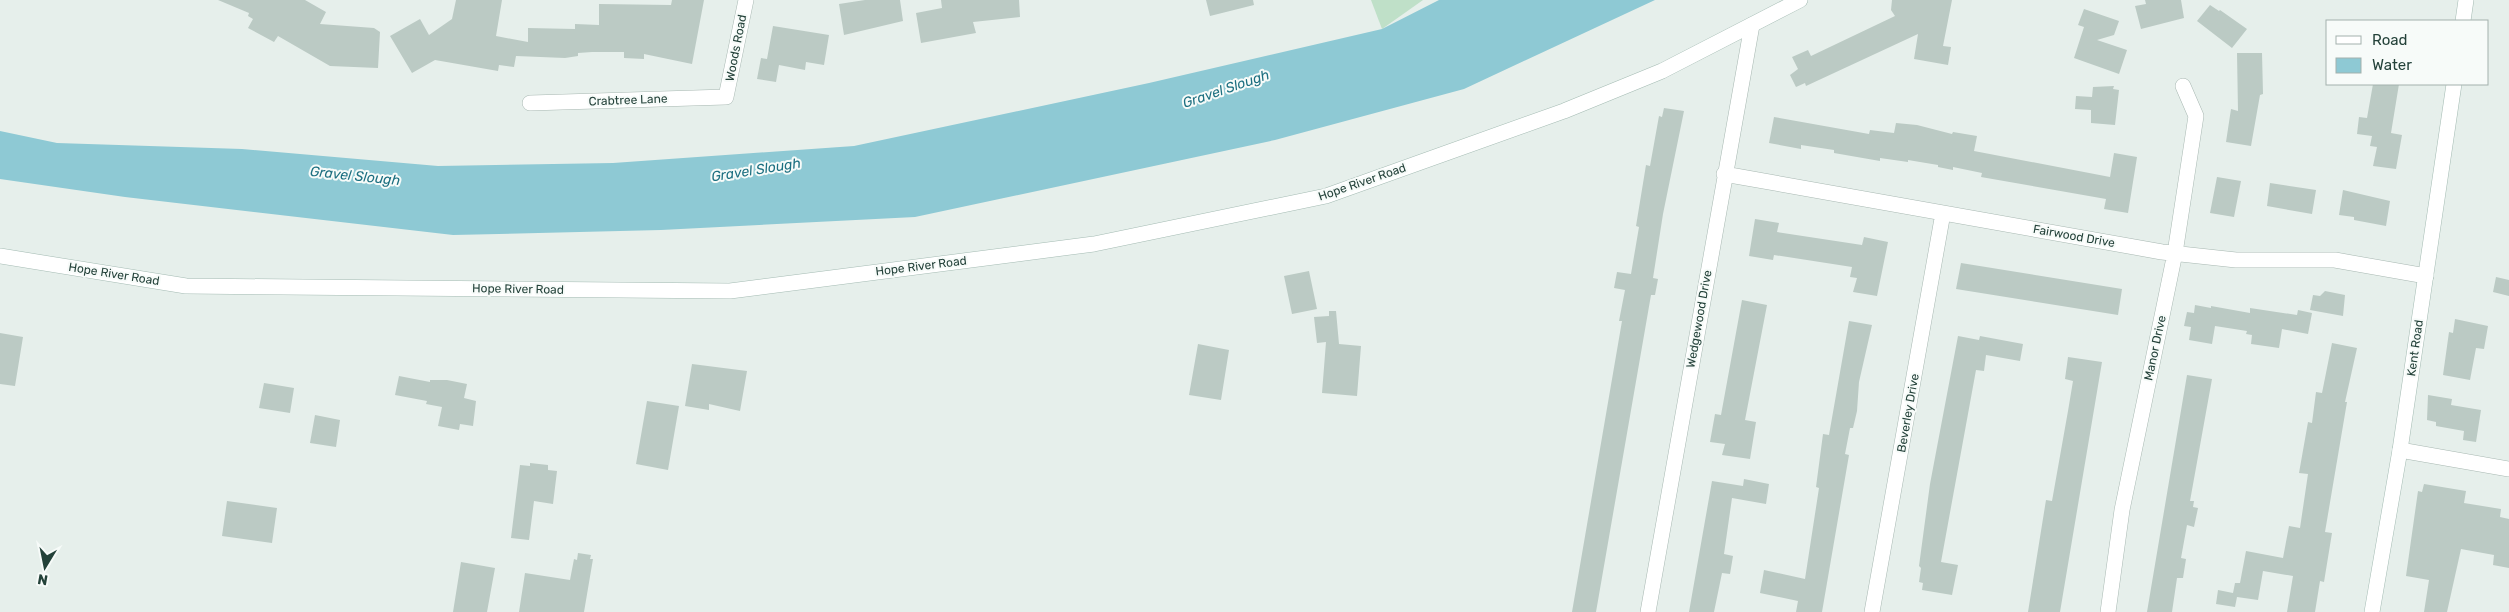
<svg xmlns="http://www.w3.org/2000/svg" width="2509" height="612" viewBox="0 0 2509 612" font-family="Rubik,sans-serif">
	<rect width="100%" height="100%" fill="#e6efeb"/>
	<!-- green -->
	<path fill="#bfe0c8" d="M 1371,0 L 1423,0 L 1382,29 Z"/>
	<!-- water -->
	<path fill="#8ec9d4" d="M 1439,0 L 1655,0 L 1464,89 L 1275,140 L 915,217 L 661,230 L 453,235 L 125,197 L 0,179 L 0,131 L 57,143 L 242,149 L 438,166 L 613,163 L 854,146 L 1149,83 L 1382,29 Z"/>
	<!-- building -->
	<path fill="#bbcac4" d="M 218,0 L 305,0 L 326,12 L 320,24 L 374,28 L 380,32 L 378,68 L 330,66 L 278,36 L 274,42 L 248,28 L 253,19 L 248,16 L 249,13 Z
		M 456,0 L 502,0 L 496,36 L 528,42 L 528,28 L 575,29 L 575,24 L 599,25 L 599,4 L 671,5 L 672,0 L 704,0 L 692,64 L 644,54 L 644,59 L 624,58 L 624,52 L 592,52 L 578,53 L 578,56 L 565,58 L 516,56 L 514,67 L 499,65 L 498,71 L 435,60 L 412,73 L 390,36 L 420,19 L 429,35 L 452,19 Z
		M 865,0 L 900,0 L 903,21 L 844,35 L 839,4 Z
		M 941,0 L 1019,0 L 1020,17 L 973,22 L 976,33 L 921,43 L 916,13 L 942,8 Z
		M 1206,0 L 1253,0 L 1254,5 L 1210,16 Z
		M 1892,0 L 1952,0 L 1943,46 L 1951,47 L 1948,65 L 1914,59 L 1918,34 L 1806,86 L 1805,83 L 1796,87 L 1790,75 L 1798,69 L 1792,57 L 1808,50 L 1811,56 L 1895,16 L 1891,10 Z
		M 2145,0 L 2181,0 L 2184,18 L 2141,29 L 2135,6 L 2146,4 Z
		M 2210,5 L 2219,11 L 2220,10 L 2247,29 L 2232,48 L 2197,21 Z
		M 2084,9 L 2119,21 L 2114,35 L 2097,40 L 2127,50 L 2119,74 L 2074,58 L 2084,27 L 2078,25 Z
		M 773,26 L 829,35 L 824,65 L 806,62 L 805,70 L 779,65 L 776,82 L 757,79 L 761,58 L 767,59 Z
		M 2237,53 L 2262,53 L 2263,94 L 2260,95 L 2251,146 L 2226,142 L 2231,109 L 2238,111 Z
		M 2373,84 L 2399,84 L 2391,133 L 2402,135 L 2396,169 L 2373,166 L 2377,147 L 2370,146 L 2372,136 L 2357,134 L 2359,117 L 2367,118 Z
		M 2114,86 L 2113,89 L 2119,90 L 2115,125 L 2091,123 L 2091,110 L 2075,109 L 2076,96 L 2092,97 L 2093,87 Z
		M 1664,108 L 1684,111 L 1663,214 L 1653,278 L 1658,279 L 1655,295 L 1651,295 L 1596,612 L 1572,612 L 1622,321 L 1619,321 L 1625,290 L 1614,288 L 1617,272 L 1631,274 L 1639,227 L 1636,226 L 1646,165 L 1650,166 L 1659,116 L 1662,117 Z
		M 1774,117 L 1869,134 L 1870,130 L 1894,133 L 1896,123 L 1917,125 L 1952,134 L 1953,132 L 1977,136 L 1974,151 L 2110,177 L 2114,153 L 2137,157 L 2128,213 L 2104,209 L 2106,199 L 1981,177 L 1982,173 L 1953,167 L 1953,170 L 1938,167 L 1938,165 L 1908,160 L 1908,162 L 1880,158 L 1880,161 L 1834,153 L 1834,150 L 1801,145 L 1801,149 L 1769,143 Z
		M 2217,177 L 2241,181 L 2234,217 L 2210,213 Z
		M 2270,183 L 2316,190 L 2312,214 L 2267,206 Z
		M 2343,190 L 2390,201 L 2386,226 L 2354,220 L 2354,217 L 2339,215 Z
		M 1755,219 L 1779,223 L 1777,232 L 1862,245 L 1864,237 L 1888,242 L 1877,296 L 1853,292 L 1857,278 L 1850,277 L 1852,267 L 1774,255 L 1773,260 L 1749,256 Z
		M 1961,263 L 2122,289 L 2118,315 L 1956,289 Z
		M 1309,271 L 1317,309 L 1292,314 L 1284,276 Z
		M 2496,277 L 2509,280 L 2509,296 L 2493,292 Z
		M 2325,291 L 2345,295 L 2343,316 L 2310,310 L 2313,295 L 2320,296 Z
		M 1742,300 L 1767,305 L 1745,420 L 1756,422 L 1750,459 L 1722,455 L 1725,444 L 1710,442 L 1715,414 L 1721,415 Z
		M 2195,305 L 2211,308 L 2211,306 L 2250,313 L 2250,308 L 2297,315 L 2298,310 L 2312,313 L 2308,334 L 2282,329 L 2279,348 L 2251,344 L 2252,335 L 2246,334 L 2247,331 L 2215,326 L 2212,344 L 2189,340 L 2191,327 L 2184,326 L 2187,312 L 2194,313 Z
		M 1329,311 L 1336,311 L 1339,344 L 1361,346 L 1357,396 L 1322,393 L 1326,342 L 1317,343 L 1314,317 L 1329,316 Z
		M 2455,319 L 2488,326 L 2484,349 L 2476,348 L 2470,380 L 2443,375 L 2449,332 L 2453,333 Z
		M 1849,321 L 1872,325 L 1859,382 L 1857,411 L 1853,428 L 1850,428 L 1845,454 L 1849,455 L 1822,612 L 1796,612 L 1798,601 L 1760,593 L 1764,570 L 1805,579 L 1819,488 L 1816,487 L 1823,434 L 1829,435 Z
		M 0,333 L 23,337 L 15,386 L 0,384 Z
		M 1958,336 L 1979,340 L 1980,336 L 2023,344 L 2020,361 L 1986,355 L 1984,371 L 1976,370 L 1941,562 L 1958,565 L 1952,595 L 1922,590 L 1923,583 L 1919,582 L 1921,568 L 1919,566 L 1930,484 Z
		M 2332,343 L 2357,348 L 2345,402 L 2347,402 L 2325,532 L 2332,533 L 2324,582 L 2320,581 L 2315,612 L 2287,612 L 2293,576 L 2263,571 L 2258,600 L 2237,597 L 2235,607 L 2216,604 L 2218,590 L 2233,593 L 2235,583 L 2240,583 L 2246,551 L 2283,558 L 2289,526 L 2300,528 L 2308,474 L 2299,473 L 2308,422 L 2312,423 L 2316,392 L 2322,393 Z
		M 1198,344 L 1229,350 L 1221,400 L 1189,395 Z
		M 2068,357 L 2102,362 L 2060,612 L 2028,612 L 2046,500 L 2052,501 L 2068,411 L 2073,381 L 2065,379 Z
		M 692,364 L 747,371 L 740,411 L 709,404 L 709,410 L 685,406 Z
		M 2187,375 L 2212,379 L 2190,501 L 2194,501 L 2193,507 L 2198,508 L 2194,527 L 2187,525 L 2181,558 L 2186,559 L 2183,578 L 2177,578 L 2172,612 L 2147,612 Z
		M 399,376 L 430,382 L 430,380 L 447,380 L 467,384 L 464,398 L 476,401 L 473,426 L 460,424 L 459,430 L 438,426 L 442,407 L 426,404 L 427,401 L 395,395 Z
		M 264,383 L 294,388 L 290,413 L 259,408 Z
		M 2428,395 L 2452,399 L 2451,405 L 2481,410 L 2476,442 L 2463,440 L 2464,431 L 2436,426 L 2436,422 L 2427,420 Z
		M 647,401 L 679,406 L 668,470 L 636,464 Z
		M 315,415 L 340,420 L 336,447 L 310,443 Z
		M 530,463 L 548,465 L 548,470 L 557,471 L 553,504 L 534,501 L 529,540 L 511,538 L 520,465 L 530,466 Z
		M 1744,479 L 1769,484 L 1766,504 L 1732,498 L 1724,554 L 1733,556 L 1730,574 L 1722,573 L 1714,612 L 1689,612 L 1712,481 L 1743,486 Z
		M 2424,484 L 2466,491 L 2464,503 L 2501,509 L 2500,517 L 2509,519 L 2509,568 L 2493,565 L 2494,555 L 2461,549 L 2447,612 L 2424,612 L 2429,580 L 2406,576 L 2418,491 L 2422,492 Z
		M 227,501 L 277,508 L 272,543 L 222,536 Z
		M 578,553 L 591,555 L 590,559 L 593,559 L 584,612 L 519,612 L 525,573 L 570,580 L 574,559 L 577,560 Z
		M 461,562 L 495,568 L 487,612 L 453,612 Z"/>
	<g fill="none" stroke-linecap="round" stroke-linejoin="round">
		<defs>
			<path id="street" d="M 530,103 L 726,97 L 746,0
				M 1724,174 L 2162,252 L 2236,260 L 2335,260 L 2426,276
				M 2400,450 L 2509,469
				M 1648,612 L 1752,25
				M 1872,612 L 1943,213
				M 2108,612 L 2122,510 L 2175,253 L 2196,116 L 2183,86"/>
			<path id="secondary" d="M 2463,21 L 2466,0
				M 0,256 L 186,286 L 730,291 L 1094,244 L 1326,196 L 1564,111 L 1662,71 L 1800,0
				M 2372,612 L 2400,450 L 2454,84"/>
		</defs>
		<!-- street casing -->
		<use href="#street" stroke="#a8b8b2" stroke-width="16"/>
		<!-- secondary casing -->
		<use href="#secondary" stroke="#a4bbb3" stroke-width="16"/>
		<!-- street -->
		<use href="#street" stroke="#fff" stroke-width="15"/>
		<!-- secondary -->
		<use href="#secondary" stroke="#fff" stroke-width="15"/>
	</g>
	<g text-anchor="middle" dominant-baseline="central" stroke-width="4" stroke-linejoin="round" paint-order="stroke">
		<!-- street labels -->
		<g font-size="12" fill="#24423a" stroke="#f7fbf9">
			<text transform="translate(736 48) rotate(-79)">Woods Road</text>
			<text transform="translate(628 100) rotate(-2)">Crabtree Lane</text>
			<text transform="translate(1362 182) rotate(-19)">Hope River Road</text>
			<text transform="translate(2074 236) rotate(10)">Fairwood Drive</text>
			<text transform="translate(921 266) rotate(-7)">Hope River Road</text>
			<text transform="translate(114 274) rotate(9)">Hope River Road</text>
			<text transform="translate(518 289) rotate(1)">Hope River Road</text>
			<text transform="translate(1699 319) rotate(-80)">Wedgewood Drive</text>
			<text transform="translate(2155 348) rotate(-78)">Manor Drive</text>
			<text transform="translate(2415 348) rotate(-82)">Kent Road</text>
			<text transform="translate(1908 413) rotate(-80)">Beverley Drive</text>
		</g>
		<!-- water labels -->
		<g font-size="14" font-style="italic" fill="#1c6f80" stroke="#f7fbf9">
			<text transform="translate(1226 89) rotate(-19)">Gravel Slough</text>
			<text transform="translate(756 170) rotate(-9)">Gravel Slough</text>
			<text transform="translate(355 176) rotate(6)">Gravel Slough</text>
		</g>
	</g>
	<!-- legend -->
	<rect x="2326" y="20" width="162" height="65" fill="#f7fbf9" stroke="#a3b1ad"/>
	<rect x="2336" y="36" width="25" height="8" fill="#ffffff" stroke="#a3b1ad"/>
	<text x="2372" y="45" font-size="15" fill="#24423a">Road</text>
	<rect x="2336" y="58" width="25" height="15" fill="#8ec9d4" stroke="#a3b1ad"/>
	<text x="2372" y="70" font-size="15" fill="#24423a">Water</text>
	<!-- north arrow -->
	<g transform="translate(45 567) rotate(190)" stroke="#f7fbf9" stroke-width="4" paint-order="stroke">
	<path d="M0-4L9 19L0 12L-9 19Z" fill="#24423a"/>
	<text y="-8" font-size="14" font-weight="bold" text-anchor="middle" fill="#24423a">N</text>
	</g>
</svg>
